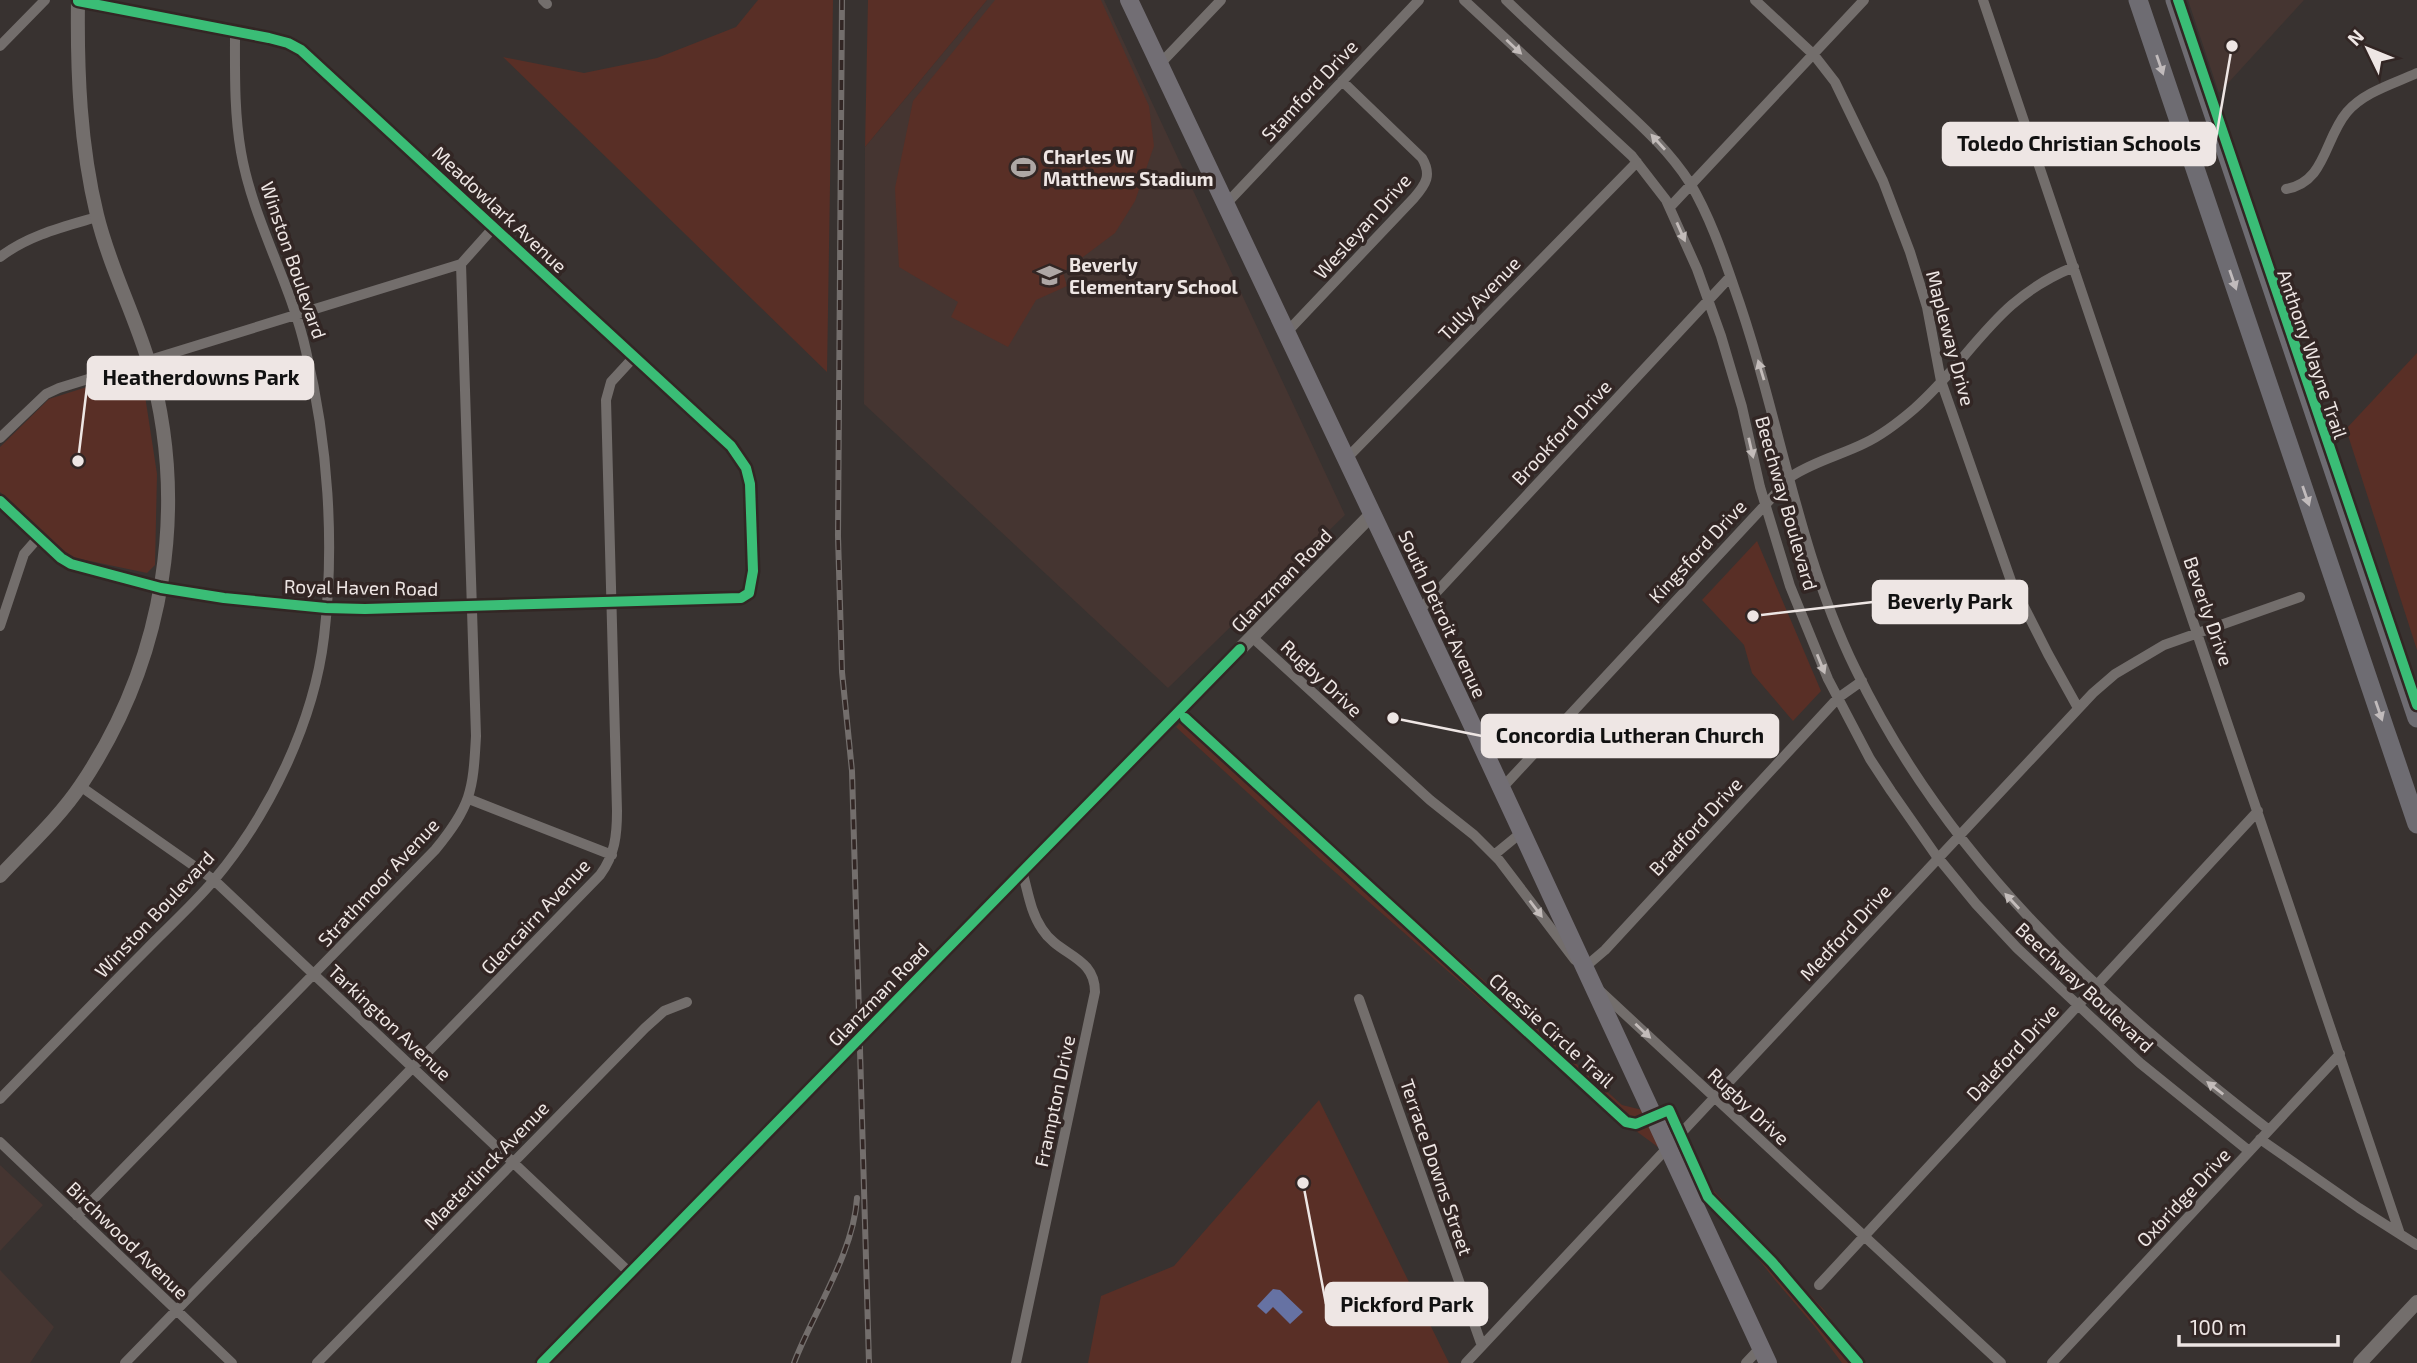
<svg xmlns="http://www.w3.org/2000/svg" width="2417" height="1363" viewBox="0 0 2417 1363" font-family="'Exo 2',sans-serif">
	<rect width="100%" height="100%" fill="#383230"/>
	<!-- built -->
	<path fill="#453531" d="M 987,0 L 1104,0 L 1345,515 L 1168,688 L 864,404 L 865,147 Z
		M 2188,0 L 2304,0 L 2219,93 Z
		M 0,1165 L 43,1205 L 0,1251 Z
		M 0,1270 L 54,1327 L 30,1363 L 0,1363 Z"/>
	<!-- green -->
	<path fill="#592f26" d="M 758,0 L 833,0 L 827,372 L 503,57 L 584,73 L 657,58 L 736,27 Z
		M 868,0 L 987,0 L 865,147 Z
		M 995,0 L 1101,0 L 1149,106 L 1154,146 L 1135,201 L 1115,233 L 1063,272 L 1067,286 L 1036,300 L 1008,347 L 951,317 L 958,302 L 899,267 L 895,188 L 913,101 Z
		M 2417,353 L 2417,650 L 2346,429 Z
		M 134,372 L 142,376 L 157,474 L 155,565 L 147,573 L 66,556 L 0,492 L 0,447 L 49,399 Z
		M 1757,541 L 1821,691 L 1793,721 L 1752,673 L 1744,645 L 1702,600 Z
		M 1188,714 L 1622,1105 L 1675,1118 L 1701,1177 L 1825,1311 L 1862,1363 L 1842,1363 L 1815,1327 L 1775,1280 L 1685,1167 L 1613,1114 L 1534,1047 L 1319,858 L 1176,727 Z
		M 1319,1100 L 1449,1363 L 1088,1363 L 1101,1296 L 1174,1266 Z"/>
	<!-- water -->
	<path fill="#6672a3" d="M 1273,1289 L 1280,1290 L 1303,1312 L 1290,1324 L 1273,1307 L 1266,1314 L 1257,1306 Z"/>
	<g fill="none" stroke-linecap="round" stroke-linejoin="round">
		<!-- minor -->
		<path stroke="#736e6c" stroke-width="10" d="M 543,0 L 547,4
			M 1464,0 L 1632,156 L 1666,200 L 1697,269 L 1721,336 L 1742,407 L 1760,487 L 1790,586 L 1828,679 L 1870,759 L 1891,791 L 1935,854 L 1976,904 L 2017,948 L 2140,1063 L 2249,1151
			M 1506,0 C 1538,31 1571,61 1604,91 C 1635,120 1667,147 1690,183 C 1709,215 1722,252 1734,287 C 1779,413 1796,547 1855,668 C 1948,862 2102,1000 2269,1130
			M 1755,0 L 1814,55 L 1835,82 L 1883,181 L 1910,252 L 1927,307 L 1941,381 L 2011,581 L 2048,654 L 2078,708
			M 1983,0 L 2400,1234
			M 0,46 L 45,0
			M 1159,65 L 1221,0
			M 2286,189 C 2326,182 2324,139 2347,112 C 2364,92 2393,84 2417,73
			M 1226,204 L 1419,0
			M 1670,207 L 1864,0
			M 0,257 C 29,235 63,227 97,217
			M 1287,332 L 1414,198 C 1426,184 1432,175 1422,158 L 1342,81
			M 0,438 L 46,394 L 59,388 L 461,264 L 494,227
			M 1346,459 L 1637,162
			M 0,501 L 61,558 L 71,564 L 161,588 L 224,598 L 326,608 L 365,609 L 741,598 L 749,593 L 753,571 L 750,484 L 746,468 L 731,446 L 301,50 L 288,43 L 269,38 L 78,1
			M 1418,612 L 1730,277
			M 0,626 L 24,554 L 38,538
			M 1252,637 L 1430,800 L 1474,835 L 1499,860 L 1575,960
			M 80,786 L 214,880 L 630,1273
			M 1502,788 L 1792,476 C 1815,461 1841,455 1865,443 C 1882,435 1900,421 1914,409 C 1973,357 1995,298 2074,267
			M 469,799 L 612,855
			M 1494,855 L 1522,832
			M 1585,967 L 1605,950 L 1838,698 L 1862,681
			M 1600,991 L 2001,1363
			M 1359,999 L 1482,1346
			M 0,1099 C 48,1050 95,1001 143,953 C 166,929 192,906 214,880 C 269,815 314,722 324,637 C 335,543 328,443 306,351 C 291,283 253,221 241,152 C 234,112 235,72 235,32
			M 2260,1139 L 2359,1208 L 2417,1245
			M 0,1142 L 232,1363
			M 77,1216 L 435,850 C 471,806 473,792 476,736 L 461,264
			M 1819,1285 L 2258,811
			M 125,1363 L 600,875 C 615,855 617,835 617,811 L 606,400 L 611,382 L 634,357
			M 317,1363 L 645,1028 L 664,1011 L 687,1002
			M 1016,1363 L 1095,992 C 1095,956 1059,956 1042,929 C 1030,911 1028,891 1022,871
			M 1466,1363 L 2093,693 L 2115,674 L 2164,645 L 2300,597
			M 1746,1363 L 1761,1347
			M 2052,1363 L 2340,1054"/>
		<!-- tertiary -->
		<path stroke="#736e6c" stroke-width="14" d="M 0,876 C 27,847 59,818 81,785 C 165,660 190,505 148,360 C 133,311 109,265 97,215 C 80,145 77,72 78,0
			M 542,1363 L 1372,514
			M 2360,1363 L 2417,1302"/>
		<!-- primary -->
		<path stroke="#726e74" stroke-width="18" d="M 1129,0 L 1467,714 L 1768,1363"/>
		<!-- trunk -->
		<path stroke="#6e6c72" stroke-width="19" d="M 2138,0 L 2417,824
			M 2175,0 L 2417,718"/>
		<defs>
			<path id="rail" d="M 842,0 L 838,536 L 842,672 L 852,771 L 869,1363
				M 794,1363 C 813,1313 854,1252 857,1198"/>
		</defs>
		<!-- rail casing -->
		<use href="#rail" stroke="#736e6c" stroke-width="6"/>
		<!-- rail -->
		<use href="#rail" stroke="#322624" stroke-width="3.5" stroke-dasharray="10" stroke-linecap="butt"/>
		<defs>
			<path id="cycleway" d="M 2178,0 L 2417,705
				M 0,501 L 61,558 L 71,564 L 161,588 L 224,598 L 326,608 L 365,609 L 741,598 L 749,593 L 753,571 L 750,484 L 746,468 L 731,446 L 301,50 L 288,43 L 269,38 L 78,1
				M 1185,718 L 1626,1122 L 1636,1124 L 1669,1110 L 1708,1197 L 1772,1262 L 1858,1363
				M 542,1363 L 1240,649"/>
		</defs>
		<!-- cycleway casing -->
		<use href="#cycleway" stroke="#322624" stroke-width="15"/>
		<!-- cycleway -->
		<use href="#cycleway" stroke="#3abd76" stroke-width="10"/>
	</g>
	<!-- one-way arrows -->
	<defs><path id="oneway-solid" d="M-6-.8H1V-3.2L6.5 0L1 3.2V.8H-6Z" transform="scale(1.75)"/></defs>
	<g fill="#c3bcba">
		<use href="#oneway-solid" transform="translate(1514 47) rotate(43)"/>
		<use href="#oneway-solid" transform="translate(1658 142) rotate(-132)"/>
		<use href="#oneway-solid" transform="translate(1681 232) rotate(66)"/>
		<use href="#oneway-solid" transform="translate(1761 370) rotate(-107)"/>
		<use href="#oneway-solid" transform="translate(1751 448) rotate(77)"/>
		<use href="#oneway-solid" transform="translate(1821 664) rotate(68)"/>
		<use href="#oneway-solid" transform="translate(2012 901) rotate(-133)"/>
		<use href="#oneway-solid" transform="translate(1536 909) rotate(53)"/>
		<use href="#oneway-solid" transform="translate(1643 1031) rotate(43)"/>
		<use href="#oneway-solid" transform="translate(2215 1088) rotate(-142)"/>
	</g>
	<g fill="#c1bbbc">
		<use href="#oneway-solid" transform="translate(2160 65) rotate(71)"/>
		<use href="#oneway-solid" transform="translate(2233 280) rotate(71)"/>
		<use href="#oneway-solid" transform="translate(2306 496) rotate(71)"/>
		<use href="#oneway-solid" transform="translate(2379 711) rotate(71)"/>
	</g>
	<!-- icons -->
	<defs>
		<symbol id="stadium-bare" viewBox="-9 -9 18 18"><path d="M0-5a6.5 5 0 1 0 0 10a6.5 5 0 1 0 0-10ZM-3.5-1.8h7v3.6h-7Z" fill="#aea7a5" stroke="#322624" stroke-width="2.5" paint-order="stroke"/></symbol>
		<symbol id="school-bare" viewBox="-9 -9 18 18"><path d="M0-5L7-2L0 1L-7-2ZM-4 1L0 2.5L4 1V4Q0 6-4 4Z" fill="#aea7a5" stroke="#322624" stroke-width="2.5" paint-order="stroke"/></symbol>
	</defs>
	<g fill-rule="evenodd">
		<use href="#stadium-bare" x="1006" y="150" width="35" height="35"/>
		<use href="#school-bare" x="1032" y="258" width="35" height="35"/>
	</g>
	<g text-anchor="middle" dominant-baseline="central" stroke-width="7" stroke-linejoin="round" paint-order="stroke">
		<!-- street labels -->
		<g font-size="19" fill="#eee6e4" stroke="#322624">
			<text transform="translate(1309 90) rotate(-47)">Stamford Drive</text>
			<text transform="translate(500 209) rotate(43)">Meadowlark Avenue</text>
			<text transform="translate(1362 226) rotate(-48)">Wesleyan Drive</text>
			<text transform="translate(294 260) rotate(71)">Winston Boulevard</text>
			<text transform="translate(1479 298) rotate(-46)">Tully Avenue</text>
			<text transform="translate(1951 338) rotate(75)">Mapleway Drive</text>
			<text transform="translate(2313 354) rotate(71)">Anthony Wayne Trail</text>
			<text transform="translate(1561 432) rotate(-47)">Brookford Drive</text>
			<text transform="translate(1787 503) rotate(74)">Beechway Boulevard</text>
			<text transform="translate(1697 551) rotate(-47)">Kingsford Drive</text>
			<text transform="translate(1281 580) rotate(-46)">Glanzman Road</text>
			<text transform="translate(361 587) rotate(1)">Royal Haven Road</text>
			<text transform="translate(2209 611) rotate(71)">Beverly Drive</text>
			<text transform="translate(1443 614) rotate(65)">South Detroit Avenue</text>
			<text transform="translate(1322 678) rotate(43)">Rugby Drive</text>
			<text transform="translate(1695 826) rotate(-47)">Bradford Drive</text>
			<text transform="translate(378 882) rotate(-47)">Strathmoor Avenue</text>
			<text transform="translate(154 914) rotate(-47)">Winston Boulevard</text>
			<text transform="translate(535 916) rotate(-47)">Glencairn Avenue</text>
			<text transform="translate(1845 932) rotate(-47)">Medford Drive</text>
			<text transform="translate(2085 987) rotate(43)">Beechway Boulevard</text>
			<text transform="translate(878 994) rotate(-46)">Glanzman Road</text>
			<text transform="translate(390 1022) rotate(43)">Tarkington Avenue</text>
			<text transform="translate(1552 1030) rotate(42)">Chessie Circle Trail</text>
			<text transform="translate(2012 1052) rotate(-47)">Daleford Drive</text>
			<text transform="translate(1054 1101) rotate(-78)">Frampton Drive</text>
			<text transform="translate(1749 1106) rotate(43)">Rugby Drive</text>
			<text transform="translate(486 1165) rotate(-46)">Maeterlinck Avenue</text>
			<text transform="translate(1437 1167) rotate(71)">Terrace Downs Street</text>
			<text transform="translate(2183 1197) rotate(-47)">Oxbridge Drive</text>
			<text transform="translate(128 1240) rotate(44)">Birchwood Avenue</text>
		</g>
		<!-- poi labels -->
		<g font-size="19" font-weight="bold" fill="#eee6e4" stroke="#322624" text-anchor="start">
			<text x="1043" y="156">Charles W<tspan x="1043" dy="22">Matthews Stadium</tspan></text>
			<text x="1069" y="264">Beverly<tspan x="1069" dy="22">Elementary School</tspan></text>
		</g>
	</g>
	<!-- callouts -->
	<path fill="none" stroke="#eee6e4" stroke-width="2.5" d="M2232 46L2215 144M78 461L88 378M1753 616L1873 602M1393 718L1482 736M1303 1183L1326 1304"/>
	<g fill="#eee6e4" stroke="#322624" stroke-width="2.5">
		<circle cx="2232" cy="46" r="7"/>
		<circle cx="78" cy="461" r="7"/>
		<circle cx="1753" cy="616" r="7"/>
		<circle cx="1393" cy="718" r="7"/>
		<circle cx="1303" cy="1183" r="7"/>
	</g>
	<g fill="#eee6e4" stroke="#eee6e4" stroke-width="2.5">
		<rect x="1943" y="123" width="272" height="42" rx="7"/>
		<rect x="88" y="357" width="225" height="42" rx="7"/>
		<rect x="1873" y="581" width="154" height="42" rx="7"/>
		<rect x="1482" y="715" width="296" height="42" rx="7"/>
		<rect x="1326" y="1283" width="161" height="42" rx="7"/>
	</g>
	<g font-size="21" text-anchor="middle" font-weight="bold" fill="#111">
		<text x="2079" y="151">Toledo Christian Schools</text>
		<text x="201" y="385">Heatherdowns Park</text>
		<text x="1950" y="609">Beverly Park</text>
		<text x="1630" y="743">Concordia Lutheran Church</text>
		<text x="1407" y="1312">Pickford Park</text>
	</g>
	<!-- north arrow -->
	<g transform="translate(2368 49) rotate(313)" stroke="#322624" stroke-width="5" paint-order="stroke">
	<path d="M0-5L12 26L0 18L-12 26Z" fill="#eee6e4"/>
	<text y="-10" font-size="19" font-weight="bold" text-anchor="middle" fill="#eee6e4">N</text>
	</g>
	<!-- scale -->
	<path d="M2179 1335v10h159v-10" fill="none" stroke="#eee6e4" stroke-width="3.5"/>
	<text x="2190" y="1335" font-size="21" fill="#eee6e4" stroke="#322624" stroke-width="5" paint-order="stroke">100 m</text>
</svg>
